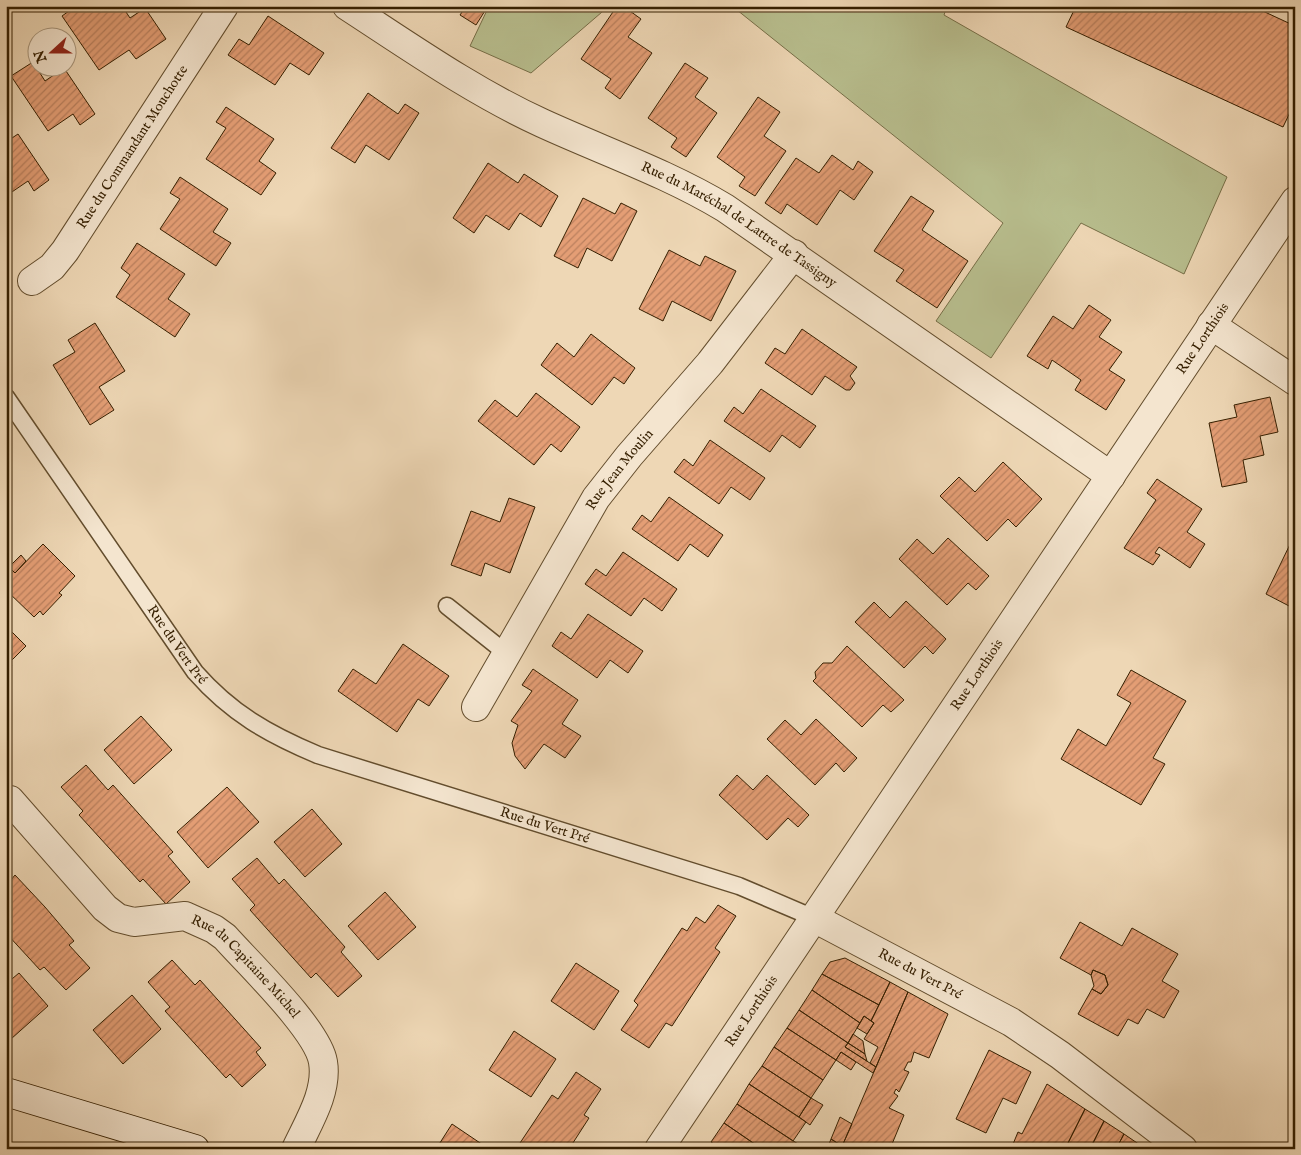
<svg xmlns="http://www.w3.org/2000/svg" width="1301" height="1155" viewBox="0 0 1301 1155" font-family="'IM FELL English',serif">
	<defs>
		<pattern id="building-hatch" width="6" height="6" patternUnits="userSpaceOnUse" patternTransform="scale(1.25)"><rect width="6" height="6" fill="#e49e75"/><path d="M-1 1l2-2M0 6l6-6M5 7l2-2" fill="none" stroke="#ba805e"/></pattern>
	</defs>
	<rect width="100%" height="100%" fill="#eed7b5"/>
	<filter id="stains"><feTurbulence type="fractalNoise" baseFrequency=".004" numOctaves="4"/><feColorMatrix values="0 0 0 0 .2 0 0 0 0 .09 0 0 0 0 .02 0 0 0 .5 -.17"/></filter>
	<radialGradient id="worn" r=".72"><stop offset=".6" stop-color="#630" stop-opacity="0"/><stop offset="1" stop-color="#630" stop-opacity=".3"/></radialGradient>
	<!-- park -->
	<path fill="#b8be8e" stroke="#766e47" d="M 489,6 L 609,6 L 531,73 L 470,46 Z
		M 732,6 L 947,6 L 944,15 L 1227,177 L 1184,274 L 1081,223 L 991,358 L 936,321 L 1003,223 Z"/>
	<!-- building -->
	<path fill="url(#building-hatch)" stroke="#351f00" d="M 76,6 L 122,6 L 130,18 L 145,8 L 166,39 L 136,59 L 129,50 L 99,70 L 62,16 Z
		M 466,6 L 488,6 L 476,25 L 460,15 Z
		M 617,6 L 623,6 L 641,19 L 628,37 L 652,53 L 620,99 L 605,88 L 611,79 L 581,59 Z
		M 1076,6 L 1252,6 L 1295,26 L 1295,102 L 1283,127 L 1066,27 Z
		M 268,16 L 324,53 L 309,75 L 290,63 L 275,85 L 228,55 L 239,39 L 249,45 Z
		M 33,62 L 45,81 L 64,68 L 95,114 L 80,125 L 73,114 L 48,131 L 11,76 Z
		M 685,63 L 708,78 L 695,97 L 717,113 L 686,157 L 671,147 L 677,138 L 648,118 Z
		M 368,93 L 398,114 L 405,104 L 419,113 L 389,160 L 366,145 L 355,163 L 331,148 Z
		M 758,97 L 780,112 L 764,136 L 786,151 L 755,196 L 739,186 L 745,177 L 717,157 Z
		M 226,107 L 274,139 L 259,161 L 276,173 L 261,195 L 206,159 L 226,128 L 216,122 Z
		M 18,134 L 49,180 L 34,191 L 28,181 L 6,196 L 6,142 Z
		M 832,155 L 853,170 L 858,161 L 873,172 L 854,200 L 840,190 L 817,225 L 787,204 L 781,214 L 765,203 L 796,158 L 819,173 Z
		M 488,163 L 518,183 L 524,174 L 558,196 L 541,227 L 520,213 L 509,230 L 486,215 L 474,233 L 453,218 Z
		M 180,177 L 228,209 L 213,232 L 231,243 L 216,266 L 160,229 L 180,199 L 170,193 Z
		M 911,196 L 934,211 L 922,230 L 968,261 L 937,308 L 896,281 L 904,270 L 874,251 Z
		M 583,198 L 615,214 L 621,203 L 637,211 L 612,261 L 587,248 L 578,268 L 554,256 Z
		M 137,243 L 185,274 L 168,299 L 190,314 L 175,337 L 116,297 L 130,275 L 121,268 Z
		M 669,250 L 700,266 L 705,256 L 736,271 L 711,321 L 672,301 L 663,321 L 639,309 Z
		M 1089,305 L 1111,320 L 1099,337 L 1122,352 L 1109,370 L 1125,380 L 1106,410 L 1075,390 L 1081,380 L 1052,360 L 1048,369 L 1027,356 L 1053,316 L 1073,329 Z
		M 95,323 L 125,371 L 99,387 L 114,410 L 90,425 L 53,365 L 75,352 L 68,340 Z
		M 802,329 L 857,367 L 850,376 L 855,383 L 850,390 L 846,390 L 825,376 L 812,395 L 765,363 L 775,348 L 785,354 Z
		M 591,334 L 635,368 L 624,384 L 614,377 L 592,405 L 541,365 L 557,343 L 574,357 Z
		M 761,389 L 816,426 L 800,448 L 782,435 L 770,452 L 724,421 L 734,407 L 743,414 Z
		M 536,393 L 580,427 L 561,452 L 551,444 L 534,465 L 478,421 L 495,400 L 517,417 Z
		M 1270,397 L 1278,432 L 1260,436 L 1264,455 L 1243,460 L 1247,482 L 1222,487 L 1209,423 L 1237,417 L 1234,405 Z
		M 710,440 L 765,478 L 750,500 L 731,487 L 719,504 L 674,472 L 684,459 L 693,466 Z
		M 1003,462 L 1042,499 L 1016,527 L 1008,519 L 987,541 L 940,496 L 959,477 L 975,492 Z
		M 1157,479 L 1202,509 L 1187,532 L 1205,544 L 1190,568 L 1159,547 L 1155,553 L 1160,555 L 1153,565 L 1124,548 L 1156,500 L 1147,493 Z
		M 669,497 L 723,535 L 708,557 L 690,544 L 678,561 L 632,529 L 642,515 L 651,522 Z
		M 509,498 L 535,507 L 510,573 L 485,563 L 481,576 L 451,565 L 471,511 L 500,522 Z
		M 1295,534 L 1295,600 L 1291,607 L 1266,594 Z
		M 948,538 L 989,576 L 976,590 L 968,583 L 947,605 L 899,559 L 917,539 L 933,554 Z
		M 43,544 L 75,576 L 59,593 L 62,595 L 43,615 L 40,611 L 34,617 L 6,590 L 6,570 L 9,567 L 15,573 Z
		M 623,552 L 677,589 L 662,611 L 644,598 L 631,616 L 585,584 L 596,569 L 606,576 Z
		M 21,555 L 26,561 L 15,573 L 9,567 Z
		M 906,601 L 946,639 L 933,654 L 925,646 L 904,668 L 855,622 L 874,602 L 890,618 Z
		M 588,614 L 643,651 L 628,673 L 610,660 L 597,678 L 552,646 L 561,632 L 571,639 Z
		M 6,626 L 26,646 L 9,663 L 12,665 L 6,672 Z
		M 403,644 L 449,676 L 429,706 L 418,699 L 397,732 L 338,691 L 353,669 L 376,684 Z
		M 847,646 L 904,700 L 891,712 L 883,705 L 862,727 L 813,681 L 816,678 L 815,672 L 823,663 L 832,663 Z
		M 533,669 L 578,700 L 562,724 L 581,736 L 565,758 L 544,744 L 525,769 L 515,756 L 512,743 L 518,725 L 511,721 L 532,691 L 522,685 Z
		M 1131,670 L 1186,701 L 1153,758 L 1165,764 L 1141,805 L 1061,759 L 1078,729 L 1106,746 L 1131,703 L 1117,695 Z
		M 141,716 L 172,750 L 134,784 L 104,750 Z
		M 816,719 L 857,758 L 844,772 L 836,763 L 815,785 L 767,739 L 785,720 L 801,735 Z
		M 86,765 L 108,790 L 113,785 L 173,852 L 168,856 L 190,882 L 166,904 L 143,879 L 140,882 L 79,815 L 83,811 L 61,787 Z
		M 737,775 L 753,790 L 767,775 L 809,815 L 798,827 L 788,818 L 767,840 L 719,795 Z
		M 227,787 L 259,822 L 208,868 L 177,832 Z
		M 312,809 L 342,844 L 305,877 L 274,842 Z
		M 257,858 L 279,884 L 284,879 L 345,947 L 341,952 L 362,976 L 338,997 L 316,973 L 311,978 L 250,910 L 255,905 L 232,879 Z
		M 6,874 L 11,880 L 15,875 L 45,907 L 74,941 L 69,945 L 90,968 L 66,990 L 44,967 L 40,970 L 6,933 Z
		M 385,892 L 416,927 L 378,960 L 348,926 Z
		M 718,905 L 736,916 L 715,948 L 720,952 L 672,1026 L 666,1023 L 649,1048 L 621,1030 L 638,1005 L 634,1001 L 682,928 L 687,931 L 696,917 L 705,923 Z
		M 1080,922 L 1122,946 L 1132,928 L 1178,954 L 1162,981 L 1179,991 L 1164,1018 L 1147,1009 L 1138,1024 L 1128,1019 L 1118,1036 L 1078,1014 L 1092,989 L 1101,994 L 1108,985 L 1105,975 L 1093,970 L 1091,975 L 1060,958 Z
		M 845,958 L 890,982 L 879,1005 L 822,974 L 830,962 Z
		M 172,960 L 195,985 L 200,980 L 261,1048 L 256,1052 L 266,1065 L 242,1087 L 230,1074 L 226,1078 L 165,1011 L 170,1007 L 148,982 Z
		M 576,963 L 619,991 L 594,1030 L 551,1001 Z
		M 1093,970 L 1105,975 L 1108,985 L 1101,994 L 1092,989 L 1094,986 L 1091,975 Z
		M 19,973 L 48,1006 L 11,1039 L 6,1034 L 6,984 Z
		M 822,974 L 879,1005 L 871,1021 L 864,1016 L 860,1023 L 812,990 Z
		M 890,982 L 908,992 L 876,1067 L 870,1063 L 878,1047 L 864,1039 L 874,1023 L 871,1021 Z
		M 812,990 L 860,1023 L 848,1043 L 799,1010 Z
		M 908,992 L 948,1014 L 929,1058 L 914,1052 L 911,1062 L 908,1062 L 904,1070 L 909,1072 L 899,1092 L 896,1089 L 894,1093 L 898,1096 L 889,1108 L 904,1115 L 890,1149 L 841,1149 Z
		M 132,995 L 161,1029 L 123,1064 L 93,1030 Z
		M 799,1010 L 848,1043 L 845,1047 L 876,1067 L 873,1073 L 841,1052 L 836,1060 L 787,1028 Z
		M 864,1016 L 874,1023 L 867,1034 L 857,1028 Z
		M 787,1028 L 836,1060 L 823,1080 L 774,1047 Z
		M 514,1031 L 556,1059 L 531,1097 L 489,1070 Z
		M 853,1034 L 863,1041 L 865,1054 L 848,1043 Z
		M 848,1043 L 865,1054 L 867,1061 L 845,1047 Z
		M 774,1047 L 823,1080 L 811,1098 L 762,1066 Z
		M 989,1050 L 1031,1072 L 1016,1104 L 1003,1098 L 986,1133 L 956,1119 Z
		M 841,1052 L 856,1062 L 851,1070 L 836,1060 Z
		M 762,1066 L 811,1098 L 799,1117 L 749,1084 Z
		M 576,1072 L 601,1089 L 584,1115 L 589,1118 L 569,1149 L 516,1149 L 552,1095 L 558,1099 Z
		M 749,1084 L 806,1122 L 793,1141 L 737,1104 Z
		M 1047,1084 L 1085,1109 L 1065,1149 L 1011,1149 L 1018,1132 L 1022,1134 Z
		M 811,1098 L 823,1105 L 810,1125 L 799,1117 Z
		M 737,1104 L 798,1144 L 795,1149 L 787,1149 L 781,1145 L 778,1149 L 762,1149 L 724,1123 Z
		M 1085,1109 L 1104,1121 L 1090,1149 L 1065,1149 Z
		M 840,1117 L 852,1124 L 842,1146 L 831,1139 Z
		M 1104,1121 L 1124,1134 L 1116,1149 L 1090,1149 Z
		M 724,1123 L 762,1149 L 721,1149 L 711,1142 Z
		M 452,1124 L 489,1149 L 436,1149 Z
		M 1124,1134 L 1143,1147 L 1143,1149 L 1116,1149 Z
		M 831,1139 L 842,1146 L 841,1149 L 827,1149 Z"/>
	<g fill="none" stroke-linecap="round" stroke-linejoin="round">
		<defs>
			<g id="lane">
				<path id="s1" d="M 6,397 L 195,672 C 231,713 268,734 318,755 L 739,886 L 814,918"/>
				<path d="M 447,606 L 506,653"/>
			</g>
			<g id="street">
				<path id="s2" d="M 347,6 C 410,47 474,92 542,123 C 603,151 667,173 725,208 L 1111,476"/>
				<path id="s3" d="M 32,281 L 52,267 L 65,251 L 224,6"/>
				<path d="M 1211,325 L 1295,381"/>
				<path id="s4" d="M 476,707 L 596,498 L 629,456 L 710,363 L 794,254"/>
				<path id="s5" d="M 10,800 L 105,908 L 118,918 L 134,922 L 185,916 L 214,929 L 225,937 C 249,964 318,1030 323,1062 C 328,1092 308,1123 296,1149"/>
				<path id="s6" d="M 814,918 L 1011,1022 L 1060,1055 L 1183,1149"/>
				<path id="s7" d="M 659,1149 L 1295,201"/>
			</g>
			<path id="secondary" d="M 6,1092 L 195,1149"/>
		</defs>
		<!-- lane casing -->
		<use href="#lane" stroke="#634d2d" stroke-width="19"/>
		<!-- street casing -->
		<use href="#street" stroke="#634d2d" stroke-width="30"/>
		<!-- secondary casing -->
		<use href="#secondary" stroke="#351f00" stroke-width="30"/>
		<!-- lane -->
		<use href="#lane" stroke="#f4e5cf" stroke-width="16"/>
		<!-- street -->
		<use href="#street" stroke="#f4e5cf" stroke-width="28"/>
		<!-- secondary -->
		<use href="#secondary" stroke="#f4e5cf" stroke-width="28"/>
	</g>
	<g text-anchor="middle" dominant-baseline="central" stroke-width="4.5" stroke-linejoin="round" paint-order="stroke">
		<!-- street labels -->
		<g font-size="14" fill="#351f00" stroke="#f4e5cf">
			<text stroke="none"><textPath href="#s3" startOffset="169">Rue du Commandant Mouchotte</textPath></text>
			<text stroke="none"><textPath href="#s2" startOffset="450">Rue du Maréchal de Lattre de Tassigny</textPath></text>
			<text stroke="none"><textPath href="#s7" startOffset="976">Rue Lorthiois</textPath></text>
			<text stroke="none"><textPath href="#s4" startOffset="278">Rue Jean Moulin</textPath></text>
			<text stroke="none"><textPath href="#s1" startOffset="301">Rue du Vert Pré</textPath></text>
			<text stroke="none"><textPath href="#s7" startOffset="571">Rue Lorthiois</textPath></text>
			<text stroke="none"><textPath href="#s1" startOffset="721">Rue du Vert Pré</textPath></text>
			<text stroke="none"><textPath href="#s5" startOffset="308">Rue du Capitaine Michel</textPath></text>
			<text stroke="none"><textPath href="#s6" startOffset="120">Rue du Vert Pré</textPath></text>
			<text stroke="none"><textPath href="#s7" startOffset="166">Rue Lorthiois</textPath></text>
		</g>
	</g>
	<!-- margin -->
	<rect width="1301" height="1155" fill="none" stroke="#eed7b5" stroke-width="25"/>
	<rect x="8" y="8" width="1286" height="1140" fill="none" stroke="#351f00" stroke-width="2.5"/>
	<rect x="12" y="12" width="1276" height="1130" fill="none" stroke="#351f00"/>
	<!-- north arrow -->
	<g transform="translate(52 52) rotate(249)"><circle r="24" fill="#f4e5cf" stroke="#a8967c"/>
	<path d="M0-4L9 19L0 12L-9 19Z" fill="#8f2418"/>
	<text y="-8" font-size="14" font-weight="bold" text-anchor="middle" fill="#351f00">N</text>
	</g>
	<rect width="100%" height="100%" filter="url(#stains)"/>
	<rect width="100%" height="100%" fill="url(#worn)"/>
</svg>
